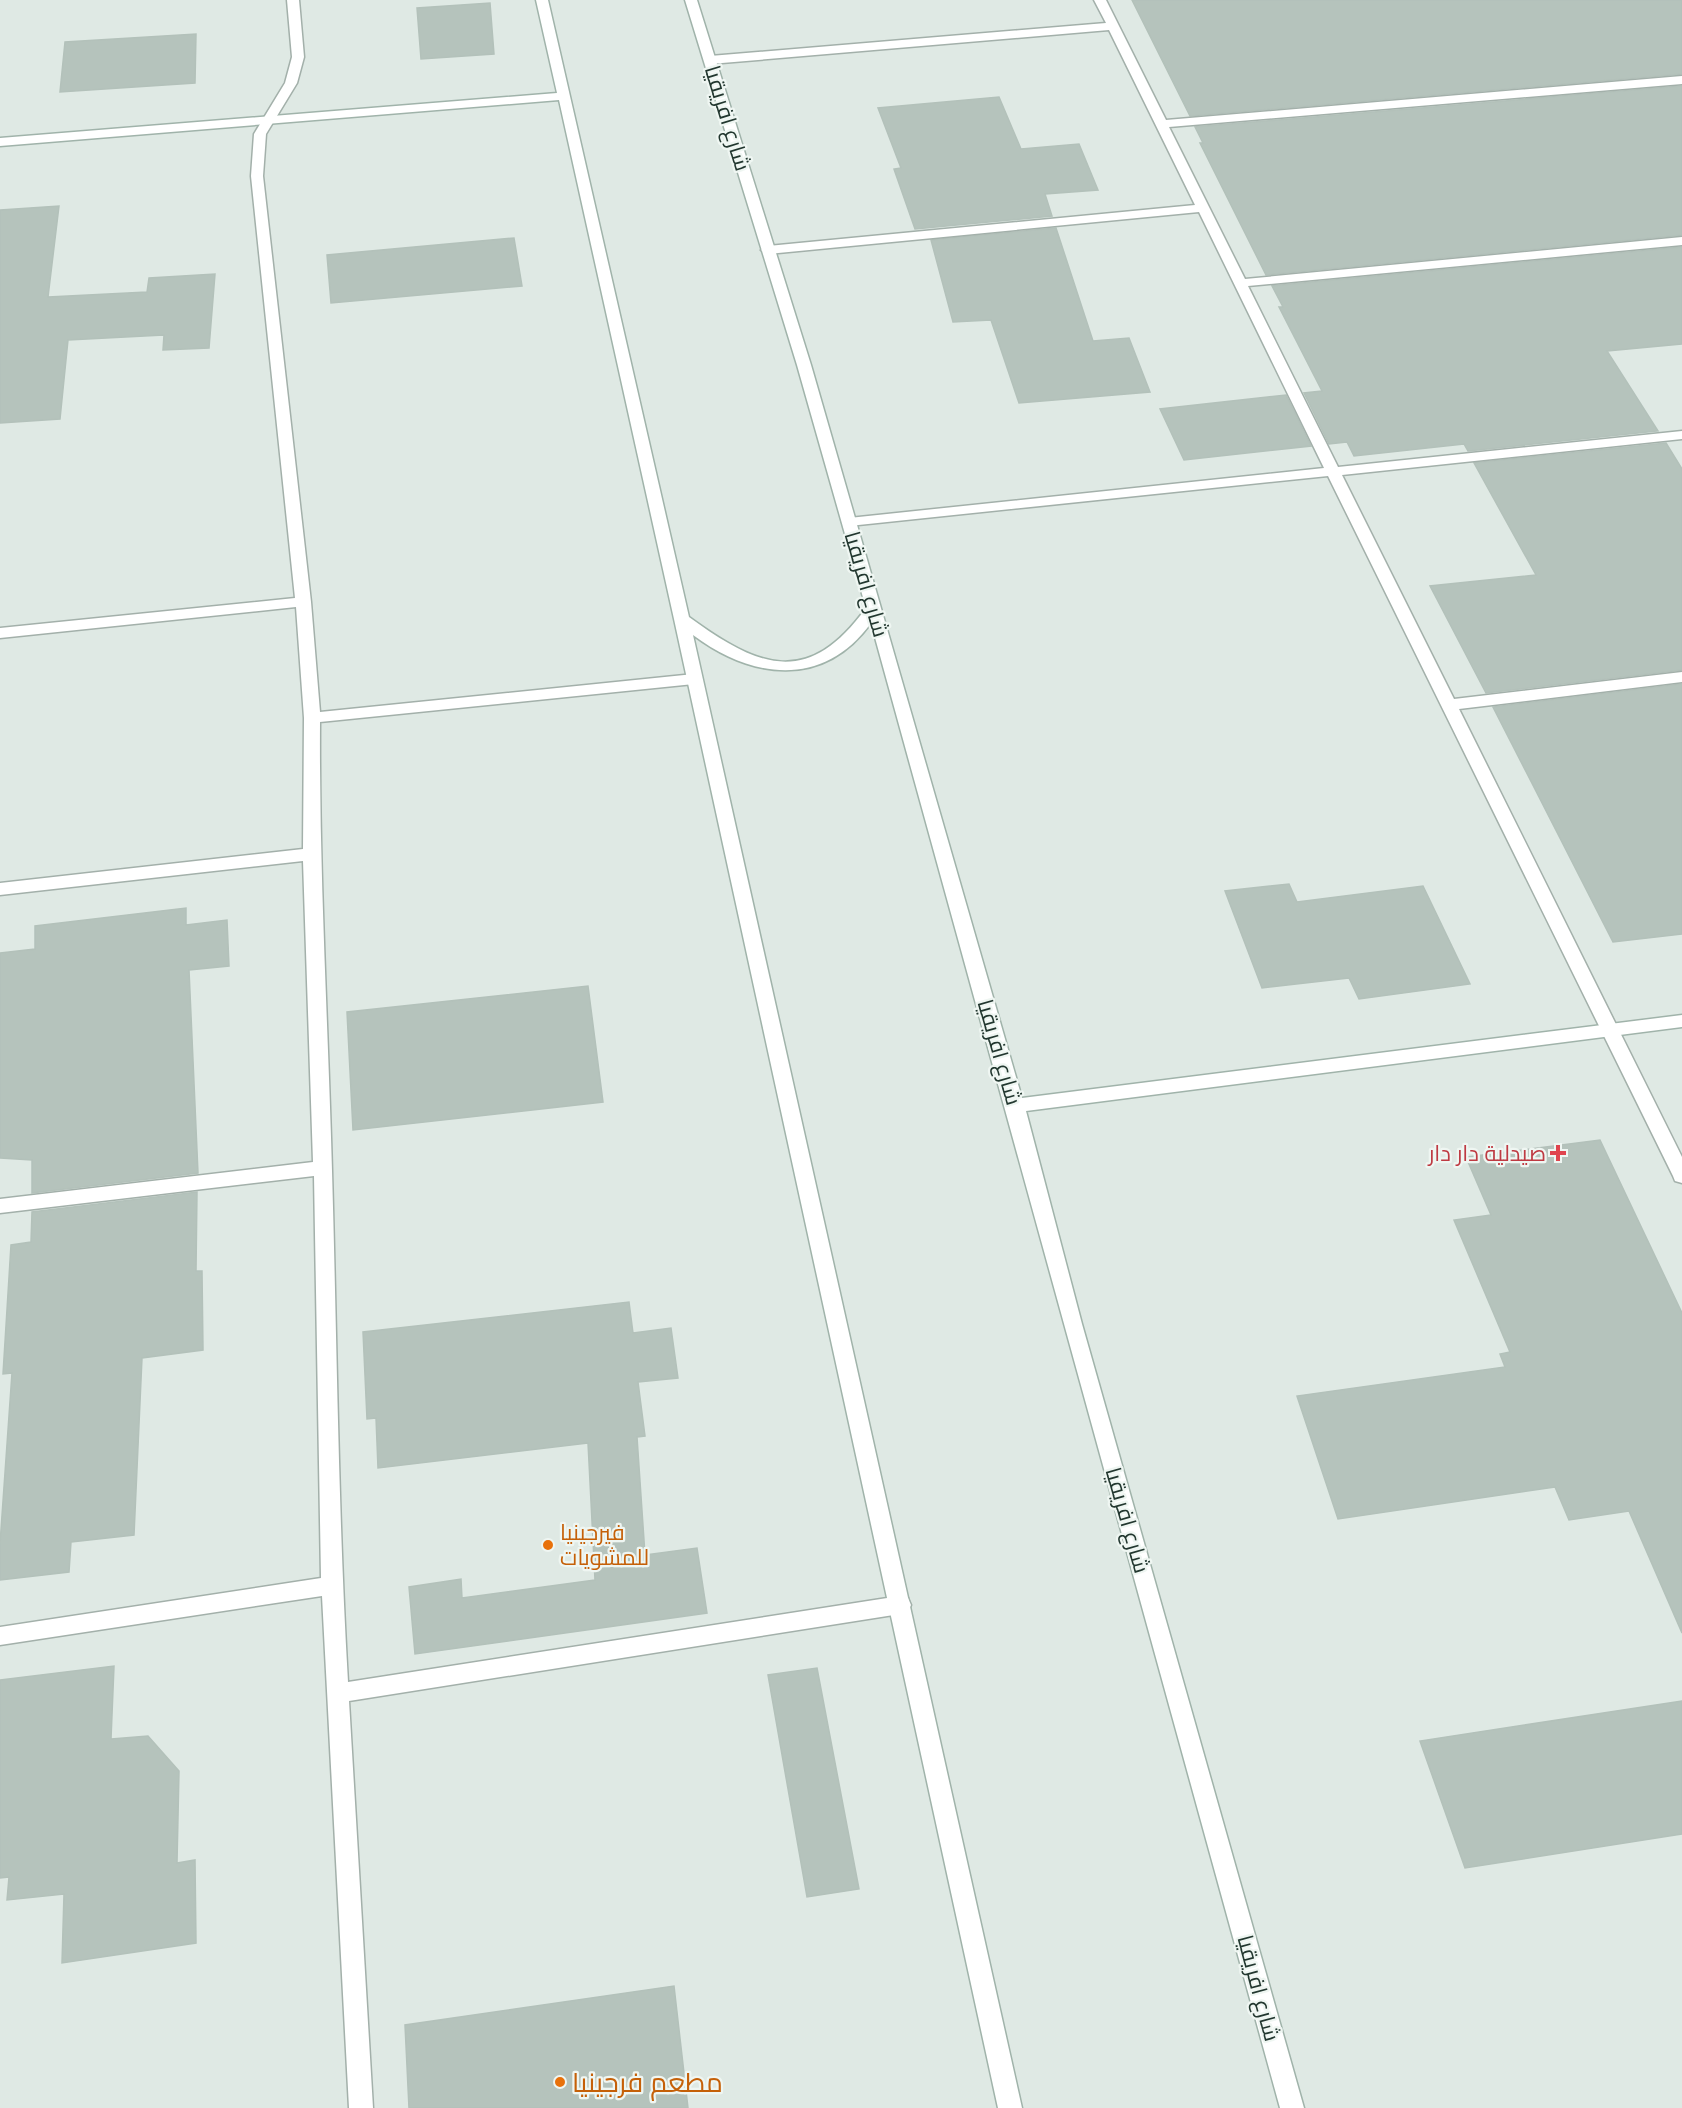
<svg xmlns="http://www.w3.org/2000/svg" width="1682" height="2108" viewBox="0 0 1682 2108" font-family="'Space Grotesk',Cairo,sans-serif">
	<rect width="100%" height="100%" fill="#dfe9e4"/>
	<!-- building -->
	<path fill="#b5c3bc" stroke="#b3c1ba" stroke-width="1.5" d="M 1132,0 L 1682,0 L 1682,74 L 1190,116 Z
		M 490,3 L 494,54 L 421,59 L 417,8 Z
		M 196,34 L 195,83 L 60,92 L 65,42 Z
		M 1682,86 L 1682,235 L 1266,275 L 1200,143 L 1203,143 L 1195,127 Z
		M 999,97 L 1021,149 L 1079,144 L 1098,190 L 1045,194 L 1052,216 L 915,229 L 894,169 L 901,168 L 878,108 Z
		M 59,206 L 48,297 L 147,292 L 149,278 L 215,274 L 209,348 L 163,350 L 164,335 L 68,340 L 60,419 L 0,423 L 0,210 Z
		M 1056,228 L 1093,341 L 1129,338 L 1150,392 L 1019,403 L 991,320 L 953,322 L 931,240 Z
		M 514,238 L 522,286 L 331,303 L 327,255 Z
		M 1682,247 L 1682,344 L 1607,351 L 1658,431 L 1468,451 L 1464,444 L 1354,456 L 1347,442 L 1329,444 L 1304,393 L 1322,391 L 1279,307 L 1283,307 L 1272,286 Z
		M 1286,395 L 1311,446 L 1184,460 L 1160,409 Z
		M 1666,443 L 1682,469 L 1682,670 L 1486,693 L 1430,586 L 1536,575 L 1474,463 Z
		M 1682,684 L 1682,934 L 1613,942 L 1493,707 Z
		M 1289,884 L 1297,902 L 1423,886 L 1470,984 L 1359,999 L 1349,978 L 1262,988 L 1225,891 Z
		M 186,908 L 186,925 L 227,920 L 229,966 L 189,970 L 198,1173 L 32,1193 L 32,1160 L 0,1158 L 0,953 L 35,949 L 35,926 Z
		M 588,986 L 603,1102 L 353,1130 L 347,1012 Z
		M 1600,1140 L 1682,1313 L 1682,1633 L 1629,1511 L 1569,1520 L 1555,1487 L 1338,1519 L 1297,1396 L 1505,1367 L 1500,1354 L 1510,1352 L 1454,1220 L 1491,1215 L 1466,1157 Z
		M 197,1192 L 196,1271 L 202,1271 L 203,1350 L 142,1358 L 134,1535 L 71,1542 L 69,1572 L 0,1580 L 0,1544 L 12,1373 L 3,1374 L 11,1245 L 31,1242 L 32,1212 Z
		M 629,1302 L 633,1333 L 671,1328 L 678,1378 L 638,1382 L 645,1436 L 637,1437 L 645,1555 L 697,1548 L 707,1613 L 415,1654 L 409,1587 L 461,1579 L 462,1598 L 595,1580 L 588,1443 L 378,1468 L 376,1418 L 367,1419 L 363,1332 Z
		M 114,1666 L 111,1739 L 148,1736 L 179,1771 L 177,1863 L 195,1860 L 196,1943 L 62,1963 L 64,1894 L 7,1900 L 9,1877 L 0,1878 L 0,1680 Z
		M 817,1668 L 859,1889 L 807,1897 L 768,1675 Z
		M 1682,1701 L 1682,1834 L 1465,1868 L 1420,1741 Z
		M 674,1986 L 688,2108 L 409,2108 L 405,2025 Z"/>
	<g fill="none" stroke-linecap="round" stroke-linejoin="round">
		<defs>
			<path id="street" d="M 287,0 L 299,0 L 304,57 L 297,83 L 266,134 L 263,176 L 311,602 L 320,712 L 694,674 L 702,679 L 694,684 L 320,722 C 319,872 328,1021 332,1171 C 337,1341 338,1512 348,1682 L 900,1596 L 908,1598 L 911,1605 L 908,1612 L 900,1614 L 349,1701 L 373,2108 L 349,2108 L 322,1596 L 0,1645 L 0,1627 L 321,1578 L 314,1176 L 0,1213 L 0,1199 L 313,1162 L 303,861 L 0,895 L 0,883 L 303,849 L 304,718 L 296,607 L 0,638 L 0,628 L 295,598 L 251,176 L 254,134 L 285,83 L 292,57 Z
				M 1094,0 L 1106,0 L 1166,120 L 1682,76 L 1682,84 L 1169,127 L 1245,279 L 1682,237 L 1682,245 L 1248,286 L 1338,467 L 1682,431 L 1682,439 L 1342,475 L 1454,699 L 1682,672 L 1682,682 L 1459,709 L 1682,1157 L 1682,1183 L 1675,1181 L 1673,1176 L 1328,476 L 849,526 L 842,522 L 849,518 L 1324,468 L 1199,212 L 768,254 L 761,250 L 768,246 L 1195,205 L 1109,30 L 710,64 L 704,60 L 710,56 L 1106,23 Z"/>
			<path id="secondary" d="M 536,0 L 548,0 L 689,617 C 759,668 808,688 866,608 L 797,365 L 685,0 L 697,0 L 811,365 L 1022,1098 L 1682,1015 L 1682,1027 L 1026,1111 L 1082,1324 L 1304,2108 L 1280,2108 L 871,623 C 823,689 752,679 693,635 L 1022,2108 L 998,2108 L 674,619 L 559,100 L 0,146 L 0,138 L 557,93 Z"/>
		</defs>
		<!-- street casing -->
		<use href="#street" stroke="#a3b0aa" stroke-width="3"/>
		<!-- secondary casing -->
		<use href="#secondary" stroke="#a0b3aa" stroke-width="3"/>
		<!-- street -->
		<use href="#street" fill="#fff" fill-rule="evenodd"/>
		<!-- secondary -->
		<use href="#secondary" fill="#fff" fill-rule="evenodd"/>
	</g>
	<!-- markers -->
	<path fill="#e0444e" stroke="#eff6f2" stroke-width="2" d="M1555 1144h6v6h6v6h-6v6h-6v-6h-6v-6h6z"/>
	<g fill="#e8710a" stroke="#eff6f2" stroke-width="2">
		<circle cx="548" cy="1545" r="6"/>
		<circle cx="560" cy="2082" r="6"/>
	</g>
	<g text-anchor="middle" dominant-baseline="central" stroke-width="4.5" stroke-linejoin="round" paint-order="stroke">
		<!-- street labels -->
		<g font-size="22" fill="#22372f" stroke="#eff6f2">
			<text transform="translate(728 118) rotate(73)">شارع افريقيا</text>
			<text transform="translate(867 584) rotate(74)">شارع افريقيا</text>
			<text transform="translate(1000 1052) rotate(74)">شارع افريقيا</text>
			<text transform="translate(1128 1520) rotate(74)">شارع افريقيا</text>
			<text transform="translate(1259 1988) rotate(75)">شارع افريقيا</text>
		</g>
		<!-- health labels -->
		<g font-size="22" fill="#be3a42" stroke="#eff6f2" text-anchor="end">
			<text x="1546" y="1153">صيدلية دار دار</text>
		</g>
		<!-- food labels -->
		<g font-size="22" fill="#c56008" stroke="#eff6f2" text-anchor="start">
			<text x="560" y="1532">فيرجينيا<tspan x="560" dy="25">للمشويات</tspan></text>
		</g>
		<!-- near-food labels -->
		<g font-size="27" fill="#c56008" stroke="#eff6f2" text-anchor="start">
			<text x="572" y="2082">مطعم فرجينيا</text>
		</g>
	</g>
</svg>
